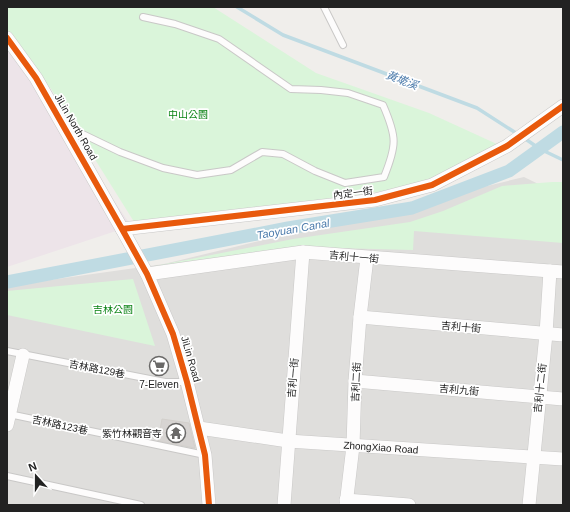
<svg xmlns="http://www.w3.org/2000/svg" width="570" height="512" viewBox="0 0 570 512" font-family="Helvetica,'Noto Sans TC',sans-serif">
	<rect width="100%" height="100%" fill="#f0eeeb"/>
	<!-- residential -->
	<path fill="#dfdedc" d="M 524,177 L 563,196 L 563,505 L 7,505 L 7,286 L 164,264 Z"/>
	<!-- industrial -->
	<path fill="#ede4e9" d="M 7,45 L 136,233 L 122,229 L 7,267 Z"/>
	<!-- park -->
	<path fill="#daf5da" d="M 7,7 L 213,7 L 316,73 L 429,113 L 499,145 L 421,186 L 136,225 L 51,89 L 7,32 Z
		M 552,182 L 563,182 L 563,243 L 414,231 L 413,250 L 296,247 L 150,267 L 293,239 L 410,222 L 443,211 L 502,186 Z
		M 133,279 L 155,346 L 7,315 L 7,291 Z"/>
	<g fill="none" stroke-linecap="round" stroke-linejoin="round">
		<!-- stream -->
		<path stroke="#bfdbe3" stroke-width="3.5" d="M 237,7 L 283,35 L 477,108 L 519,135
			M 524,138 L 540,149 L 563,160"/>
		<!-- canal -->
		<path stroke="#bfdbe3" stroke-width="13" d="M 7,282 L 288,228 L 412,208 L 509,171 L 563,132"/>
	</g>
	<!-- building -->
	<path fill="#d7d4d2" stroke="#d3d0cc" d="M 162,419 L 189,423 L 195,448 L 158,441 Z"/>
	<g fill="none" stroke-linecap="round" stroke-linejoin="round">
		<defs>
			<path id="lane" d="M 324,7 L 343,45
				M 66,126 L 120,152 L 163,168 L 197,175 L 231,170 L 262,152 L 283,154 L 315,171 L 345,183 L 384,177 C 397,145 397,137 383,105 L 348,93 L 321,90 L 291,89 L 219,39 L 175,24 L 143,17
				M 7,351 L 165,382 L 187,382
				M 9,414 L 205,455
				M 7,476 L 141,505"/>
			<g id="street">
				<path d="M 7,38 L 36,78 L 122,229 L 147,274 L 173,334 L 187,382 L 205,455 L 209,505"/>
				<path d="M 122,229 L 375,200 L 432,185 L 507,146 L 563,106"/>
				<path d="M 147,274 L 303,252 L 563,272"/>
				<path d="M 360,317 L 563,335"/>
				<path d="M 355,381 L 563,399"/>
				<path d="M 7,425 L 23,355"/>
				<path id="s1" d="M 199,428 L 288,441 L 563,459"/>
				<path d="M 346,500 L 409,505"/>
				<path d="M 284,505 L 303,252"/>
				<path d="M 346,505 L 353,446 L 355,381 L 360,317 L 367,258"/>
				<path d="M 529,505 L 546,334 L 550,271"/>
			</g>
		</defs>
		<!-- lane casing -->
		<use href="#lane" stroke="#c9c8c7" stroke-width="8"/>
		<!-- street casing -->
		<use href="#street" stroke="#c9c8c7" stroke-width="14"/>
		<!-- lane -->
		<use href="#lane" stroke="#fdfcfc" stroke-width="6"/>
		<!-- street -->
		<use href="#street" stroke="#fdfcfc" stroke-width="13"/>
		<defs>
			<path id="cycleway" d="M 7,38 L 36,78 L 122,229 L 147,274 L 173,334 L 187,382 L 205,455 L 209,505
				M 122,229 L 375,200 L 432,185 L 507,146 L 563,106"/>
		</defs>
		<!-- cycleway casing -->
		<use href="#cycleway" stroke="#fff" stroke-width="8"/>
		<!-- cycleway -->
		<use href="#cycleway" stroke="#e8590c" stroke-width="6"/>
	</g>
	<!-- icons -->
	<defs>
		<symbol id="supermarket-ring" viewBox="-11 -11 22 22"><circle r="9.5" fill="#fff" stroke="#6a6968" stroke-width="1.5"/><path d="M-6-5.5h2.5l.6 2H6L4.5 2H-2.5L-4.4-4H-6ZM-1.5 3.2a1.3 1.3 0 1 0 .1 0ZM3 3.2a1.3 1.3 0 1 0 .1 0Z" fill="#6a6968"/></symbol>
		<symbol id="temple-ring" viewBox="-11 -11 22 22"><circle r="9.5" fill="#fff" stroke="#6a6968" stroke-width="1.5"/><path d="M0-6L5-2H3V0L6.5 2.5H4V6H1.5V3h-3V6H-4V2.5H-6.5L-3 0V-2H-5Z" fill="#6a6968"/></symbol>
	</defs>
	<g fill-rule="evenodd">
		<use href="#supermarket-ring" x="148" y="355" width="22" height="22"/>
		<use href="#temple-ring" x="165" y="422" width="22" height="22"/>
	</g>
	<g text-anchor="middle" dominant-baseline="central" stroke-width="3.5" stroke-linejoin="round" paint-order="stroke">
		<!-- park labels -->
		<g font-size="10" fill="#0c8416" stroke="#fff">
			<text x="188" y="114">中山公園</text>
			<text x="113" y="309">吉林公園</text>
		</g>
		<!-- street labels -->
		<g font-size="10" fill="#222" stroke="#fff">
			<text transform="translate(76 127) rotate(60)">JiLin North Road</text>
			<text transform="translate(353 193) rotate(-7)">內定一街</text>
			<text transform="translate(354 257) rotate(5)">吉利十一街</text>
			<text transform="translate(461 327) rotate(5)">吉利十街</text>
			<text transform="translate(191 359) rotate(74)">JiLin Road</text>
			<text transform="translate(97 369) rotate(11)">吉林路129巷</text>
			<text transform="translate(293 378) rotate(-85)">吉利一街</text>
			<text transform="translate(356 382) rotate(-87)">吉利二街</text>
			<text transform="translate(540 388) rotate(-84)">吉利十二街</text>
			<text transform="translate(459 390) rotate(5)">吉利九街</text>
			<text transform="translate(60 425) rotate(12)">吉林路123巷</text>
			<text stroke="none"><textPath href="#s1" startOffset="183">ZhongXiao Road</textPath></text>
		</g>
		<!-- poi labels -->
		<g font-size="10" fill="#222" stroke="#fff">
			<text x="159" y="384">7-Eleven</text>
			<text x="162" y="433" text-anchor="end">紫竹林觀音寺</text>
		</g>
		<!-- water labels -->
		<g font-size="11" font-style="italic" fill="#4a7aab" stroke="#fff">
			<text transform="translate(402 80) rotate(20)">黃墘溪</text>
			<text transform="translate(293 229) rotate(-10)">Taoyuan Canal</text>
		</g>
	</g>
	<!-- border -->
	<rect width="570" height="512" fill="none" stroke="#222222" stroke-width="16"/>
	<!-- north arrow -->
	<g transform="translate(36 476) rotate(339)" stroke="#ffffff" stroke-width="3" paint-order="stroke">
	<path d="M0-3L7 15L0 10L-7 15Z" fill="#222222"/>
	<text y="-6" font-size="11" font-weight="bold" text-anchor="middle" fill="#222222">N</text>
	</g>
</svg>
